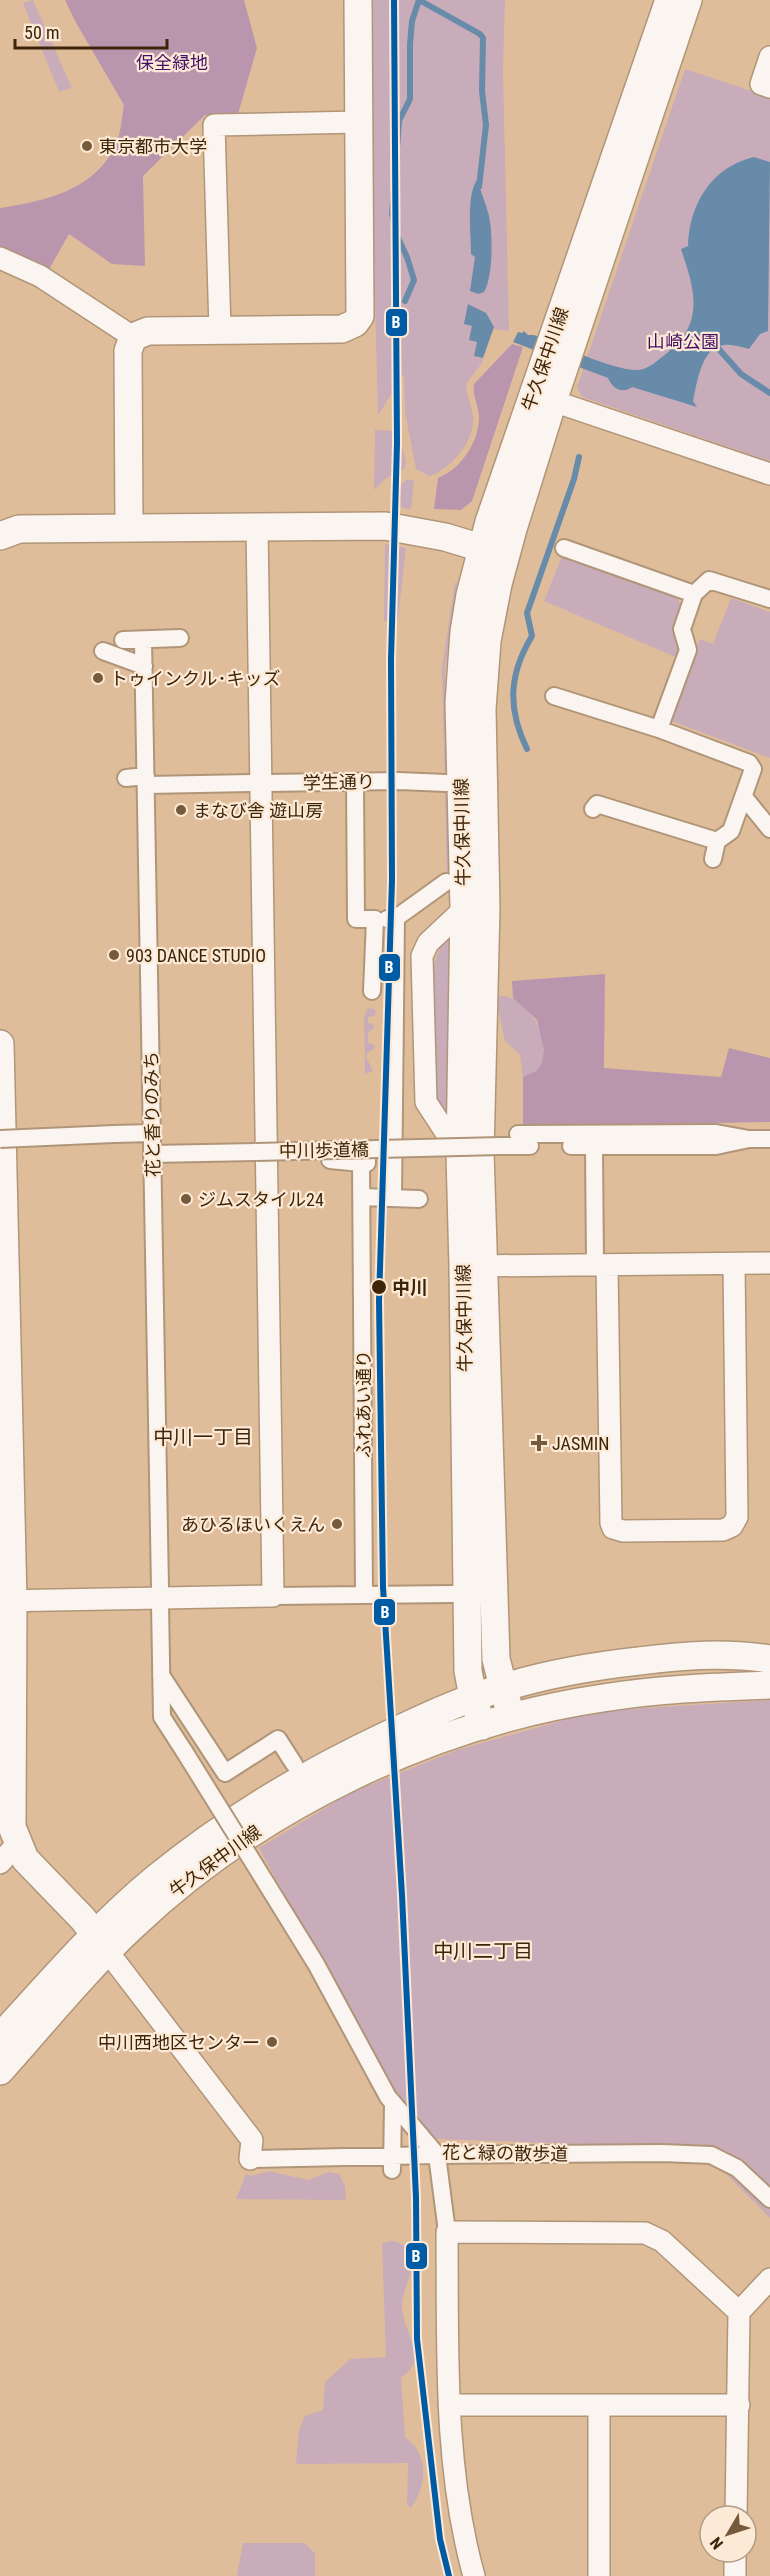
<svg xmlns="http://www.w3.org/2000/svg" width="770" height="2576" viewBox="0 0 770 2576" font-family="'Roboto Condensed','Noto Sans JP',sans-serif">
	<rect width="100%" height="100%" fill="#e0bd9a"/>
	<!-- green -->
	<path fill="#c9acb9" d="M 33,0 L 72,88 L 59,92 L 23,3 Z
		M 367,0 L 505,0 L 503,70 L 509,331 L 472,326 L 477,342 L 474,356 L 483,358 L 482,363 L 466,384 C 467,396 471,405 473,416 C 476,440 451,470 429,476 L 416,469 L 405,412 L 404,374 L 378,415 Z
		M 685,69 L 770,97 L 770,461 L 582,397 L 577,387 Z
		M 375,430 L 398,431 L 406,462 L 404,469 L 386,478 L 374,490 Z
		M 406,480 L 414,480 L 411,509 L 403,508 L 399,504 L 397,489 Z
		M 385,544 L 406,548 L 398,619 L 391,627 L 391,621 L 384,621 Z
		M 562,556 L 676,596 L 682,607 L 673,630 L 679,640 L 678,658 L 544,601 Z
		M 455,582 L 457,584 L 445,668 L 449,882 L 447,882 L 442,668 Z
		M 731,598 L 770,612 L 770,758 L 669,720 L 700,639 L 713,644 Z
		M 455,931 L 450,1118 L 438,1102 L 433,1090 L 434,965 L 441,945 Z
		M 495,995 C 501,996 508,996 513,999 C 534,1009 558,1053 536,1071 C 533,1074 527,1075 523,1077 L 520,1055 L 505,1041 Z
		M 368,1008 L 374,1009 L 376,1012 L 374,1016 L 368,1017 L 368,1023 L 373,1024 L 374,1028 L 368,1032 L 368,1043 L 373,1044 L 375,1048 L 368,1052 L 366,1057 L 373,1071 L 365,1074 L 364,1017 Z
		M 770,1700 L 770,2218 L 700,2148 L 434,2139 L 390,2090 L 259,1848 L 350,1793 L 457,1750 L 596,1711 Z
		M 269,2171 L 308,2180 L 329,2172 L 339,2174 L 345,2186 L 346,2200 L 236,2199 L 246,2174 L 251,2176 Z
		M 393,2241 C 432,2252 400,2284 402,2309 C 404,2327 414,2340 417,2358 L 410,2370 L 401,2378 L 405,2437 C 430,2455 427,2484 411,2508 L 407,2505 L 408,2463 L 296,2464 L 299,2430 L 305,2416 L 323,2410 L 325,2382 L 350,2359 L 386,2357 L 382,2243 Z
		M 243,2543 L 305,2543 L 315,2554 L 315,2576 L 237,2576 Z"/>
	<!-- forest -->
	<path fill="#ba96ae" d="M 65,0 L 244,0 L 257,48 L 238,114 L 205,115 L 143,176 L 145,266 L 112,264 L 69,234 L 48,271 L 0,247 L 0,208 C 45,201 97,190 117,142 C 121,131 122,117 124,105 L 75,21 Z
		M 512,344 L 523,347 L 472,501 L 461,510 L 434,509 L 438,478 C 461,469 479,442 479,417 C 479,405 472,397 474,384 Z
		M 605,974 L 604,1068 L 721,1077 L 729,1048 L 770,1058 L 770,1122 L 523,1127 L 523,1077 L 536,1071 L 542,1063 L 544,1050 L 537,1020 L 513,998 L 512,981 Z"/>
	<!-- water -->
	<path fill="#678ba8" d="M 754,157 L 770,162 L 768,331 L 760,334 L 749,349 C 741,347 732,344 724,345 C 701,347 697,384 693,401 L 697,407 L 632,387 C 622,394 613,389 608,378 L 513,342 L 518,332 L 522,333 L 524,331 L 528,335 L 534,335 C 558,344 616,372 639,370 C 649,369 659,359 667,353 C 706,323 694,288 681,249 L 688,246 C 689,205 711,167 754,157 Z
		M 477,180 C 481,192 486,204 489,216 C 493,233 493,278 484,292 L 478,294 L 470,291 L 475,257 L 471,254 C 471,235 466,195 477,180 Z
		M 468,304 L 486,313 L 494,327 L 483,358 L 474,356 L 477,342 L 469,340 L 472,326 L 464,324 Z"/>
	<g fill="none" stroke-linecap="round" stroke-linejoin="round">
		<!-- stream -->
		<path stroke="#678ba8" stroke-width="6" d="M 419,0 L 480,34 L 483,38 L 482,91 L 486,125 L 479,187
			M 405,301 L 414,280 L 407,257 L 398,238 L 392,214 L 399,121 L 410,99 L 410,44 L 412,21 L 419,0
			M 717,347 L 741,374 L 770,393
			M 527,749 C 507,708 509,674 532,636 L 527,613 L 574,479 L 579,457"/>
		<defs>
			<path id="pedestrian" d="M 564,548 L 694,594 L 709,580 L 770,599
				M 123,640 L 180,638
				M 143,640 L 160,1588
				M 103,651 L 144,666
				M 554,696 L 659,729 L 749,763 L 753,769 L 731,831 L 717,841 L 597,804 L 593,809
				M 659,729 L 688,650 L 682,629 L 694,594
				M 126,778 L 146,776
				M 355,782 L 356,919 L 375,919 L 372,991
				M 267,783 L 399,781 L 446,783
				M 147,785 L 251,783
				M 744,797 L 770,829
				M 713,859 L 717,841
				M 387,919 L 396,918 L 446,882
				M 114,1134 L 152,1133
				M 518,1134 L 716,1133 L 749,1139
				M 501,1146 L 530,1146
				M 571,1146 L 716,1146 L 749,1139 L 770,1139
				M 594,1147 L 595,1266
				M 152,1154 L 256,1152
				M 330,1160 L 361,1163
				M 362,1197 L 419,1199
				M 393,1198 L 396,918
				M 364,1595 L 361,1163 L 367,1163 L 367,1155
				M 273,1596 L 453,1594
				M 160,1604 L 162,1717 L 184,1751
				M 161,1675 L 225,1773 L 278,1739 L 294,1764
				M 266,1883 L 316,1964 L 388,2097 L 437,2155 L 662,2153 L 711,2155 L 737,2168 L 770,2199
				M 250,2159 L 437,2155 L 447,2232
				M 392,2170 L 393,2103"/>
			<path id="minor" d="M 770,57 L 761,84 L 770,87
				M 0,258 L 40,276 L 133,337
				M 220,330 L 214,125 L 359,122
				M 553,401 L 770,474
				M 460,1154 L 426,1102 L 422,956 L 428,943 L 464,909
				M 471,1266 L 770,1263
				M 607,1266 L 611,1523 L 613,1528 L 623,1531 L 723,1530 L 732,1526 L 737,1517 L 734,1264
				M 0,1601 L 273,1596 L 257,526
				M 0,1863 L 17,1844
				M 108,1952 L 252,2140 L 250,2159
				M 449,2405 L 739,2405
				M 599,2405 L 599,2576
				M 736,2516 L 739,2312 L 770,2279
				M 474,2576 C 443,2465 448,2346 447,2232 L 645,2233 L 662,2241 L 739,2312
				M 735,2576 L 735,2552"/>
			<path id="tertiary" d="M 129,527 L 128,351 L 133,337 L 148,331 L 342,329 L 355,323 L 360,316 L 358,0
				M 0,536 L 19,529 L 385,526 L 445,537 L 498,553
				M 0,1044 L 13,1601 L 12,1827 L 25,1859 L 83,1919 L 108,1952
				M 511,1717 L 496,1659 L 480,1152 L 486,908 L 482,709 L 487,641 L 498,584 L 513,529 L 553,401 L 688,0
				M 482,1726 L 473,1697 L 468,1671 L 463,1267 L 460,1154 L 464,909 L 459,703 L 464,632 L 470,595 L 489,522 L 669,0
				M 0,2037 C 50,1983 98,1926 155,1879 C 226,1821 302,1775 385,1736 C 423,1718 461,1700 502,1688 C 546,1674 594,1666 639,1661 C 683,1655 726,1652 770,1659
				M 0,2071 C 43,2023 85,1971 132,1927 C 257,1808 432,1723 603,1698 C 658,1689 714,1687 770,1685"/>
		</defs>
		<!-- pedestrian casing -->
		<use href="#pedestrian" stroke="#b09578" stroke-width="20"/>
		<!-- minor casing -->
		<use href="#minor" stroke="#b09578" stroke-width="24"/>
		<!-- tertiary casing -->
		<use href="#tertiary" stroke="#b09578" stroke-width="30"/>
		<!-- pedestrian -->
		<use href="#pedestrian" stroke="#faf5f0" stroke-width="16"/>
		<!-- minor -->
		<use href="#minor" stroke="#faf5f0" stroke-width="21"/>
		<!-- tertiary -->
		<use href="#tertiary" stroke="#faf5f0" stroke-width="27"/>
		<defs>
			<path id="pedestrian-bridge" d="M 0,1139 L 114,1134
				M 256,1152 L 501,1146
				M 184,1751 L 266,1883"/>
		</defs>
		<!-- pedestrian-bridge casing -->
		<use href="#pedestrian-bridge" stroke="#b09578" stroke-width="20" stroke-linecap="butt"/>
		<!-- pedestrian-bridge -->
		<use href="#pedestrian-bridge" stroke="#faf5f0" stroke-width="16"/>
		<defs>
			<path id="metro-1" d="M 394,0 L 397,443 L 391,660 L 392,880 L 379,1301 L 383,1587 L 402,1895 L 416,2197 L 417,2339 L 440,2539 L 449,2576"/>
		</defs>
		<!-- metro-1 casing -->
		<use href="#metro-1" stroke="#fce9d6" stroke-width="10"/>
		<!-- metro-1 -->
		<use href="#metro-1" stroke="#005ba5" stroke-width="6"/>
	</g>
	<!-- markers -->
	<g fill="#765a3c" stroke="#fce9d6" stroke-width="2">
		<circle cx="87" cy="146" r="6"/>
		<circle cx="98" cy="678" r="6"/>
		<circle cx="181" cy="810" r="6"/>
		<circle cx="114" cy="955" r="6"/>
		<circle cx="186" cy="1199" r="6"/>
		<path d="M536 1434h6v6h6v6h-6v6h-6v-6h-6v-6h6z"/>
		<circle cx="337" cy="1524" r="6"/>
		<circle cx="272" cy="2042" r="6"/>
	</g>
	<circle fill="#3d2509" stroke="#fce9d6" stroke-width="2" cx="379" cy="1287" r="8"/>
	<g text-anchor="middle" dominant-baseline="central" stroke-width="4.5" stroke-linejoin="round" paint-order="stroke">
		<!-- park labels -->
		<g font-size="18" fill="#441067" stroke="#fce9d6">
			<text x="172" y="62">保全緑地</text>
			<text x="683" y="341">山崎公園</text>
		</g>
		<!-- poi labels -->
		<g font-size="18" fill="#3d2509" stroke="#fce9d6" text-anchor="start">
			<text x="99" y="146">東京都市大学</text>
			<text x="110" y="678">トゥインクル･キッズ</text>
			<text x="193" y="810">まなび舎 遊山房</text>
			<text x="126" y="955">903 DANCE STUDIO</text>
			<text x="198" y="1199">ジムスタイル24</text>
			<text x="552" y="1443">JASMIN</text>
			<text x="325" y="1524" text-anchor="end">あひるほいくえん</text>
			<text x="260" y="2042" text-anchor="end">中川西地区センター</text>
		</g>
		<!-- street labels -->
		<g font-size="18" fill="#3d2509" stroke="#fce9d6">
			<text transform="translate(545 359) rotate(-71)">牛久保中川線</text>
			<text transform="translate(339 782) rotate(-1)">学生通り</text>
			<text transform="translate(462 832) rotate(-91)">牛久保中川線</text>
			<text transform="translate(152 1114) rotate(-91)">花と香りのみち</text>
			<text transform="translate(324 1150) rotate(-1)">中川歩道橋</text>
			<text transform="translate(464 1318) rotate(-91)">牛久保中川線</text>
			<text transform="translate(363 1404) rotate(-90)">ふれあい通り</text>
			<text transform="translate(215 1861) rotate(-36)">牛久保中川線</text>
			<text transform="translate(505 2153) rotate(1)">花と緑の散歩道</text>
		</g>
		<!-- stop labels -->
		<g font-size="18" font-weight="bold" fill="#3d2509" stroke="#fce9d6" text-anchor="start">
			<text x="392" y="1287">中川</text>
		</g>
		<!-- neighbourhood labels -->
		<g font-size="20" fill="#3d2509" stroke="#fce9d6">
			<text x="203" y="1437">中川一丁目</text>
			<text x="483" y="1951">中川二丁目</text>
		</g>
	</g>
	<g stroke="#fce9d6" stroke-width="2">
		<rect x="385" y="308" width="23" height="29" rx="6" fill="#005ba5"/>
		<rect x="378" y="953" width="23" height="29" rx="6" fill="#005ba5"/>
		<rect x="373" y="1598" width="23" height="28" rx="6" fill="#005ba5"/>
		<rect x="405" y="2242" width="23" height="28" rx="6" fill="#005ba5"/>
	</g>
	<g font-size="16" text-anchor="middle" font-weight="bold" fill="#fff">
		<text x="396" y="328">B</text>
		<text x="389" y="973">B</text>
		<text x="385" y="1618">B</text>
		<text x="416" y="2262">B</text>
	</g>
	<!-- north arrow -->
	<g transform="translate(728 2534) rotate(231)"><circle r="28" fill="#fce9d6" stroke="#b09b84" stroke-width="1.5"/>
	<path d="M0-4.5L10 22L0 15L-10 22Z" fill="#765a3c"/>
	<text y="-9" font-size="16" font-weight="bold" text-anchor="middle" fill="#3d2509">N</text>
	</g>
	<!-- scale -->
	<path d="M15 39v9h152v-9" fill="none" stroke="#3d2509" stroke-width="3"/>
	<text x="24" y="39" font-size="18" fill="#3d2509" stroke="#fce9d6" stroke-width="4.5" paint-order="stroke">50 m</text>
</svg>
